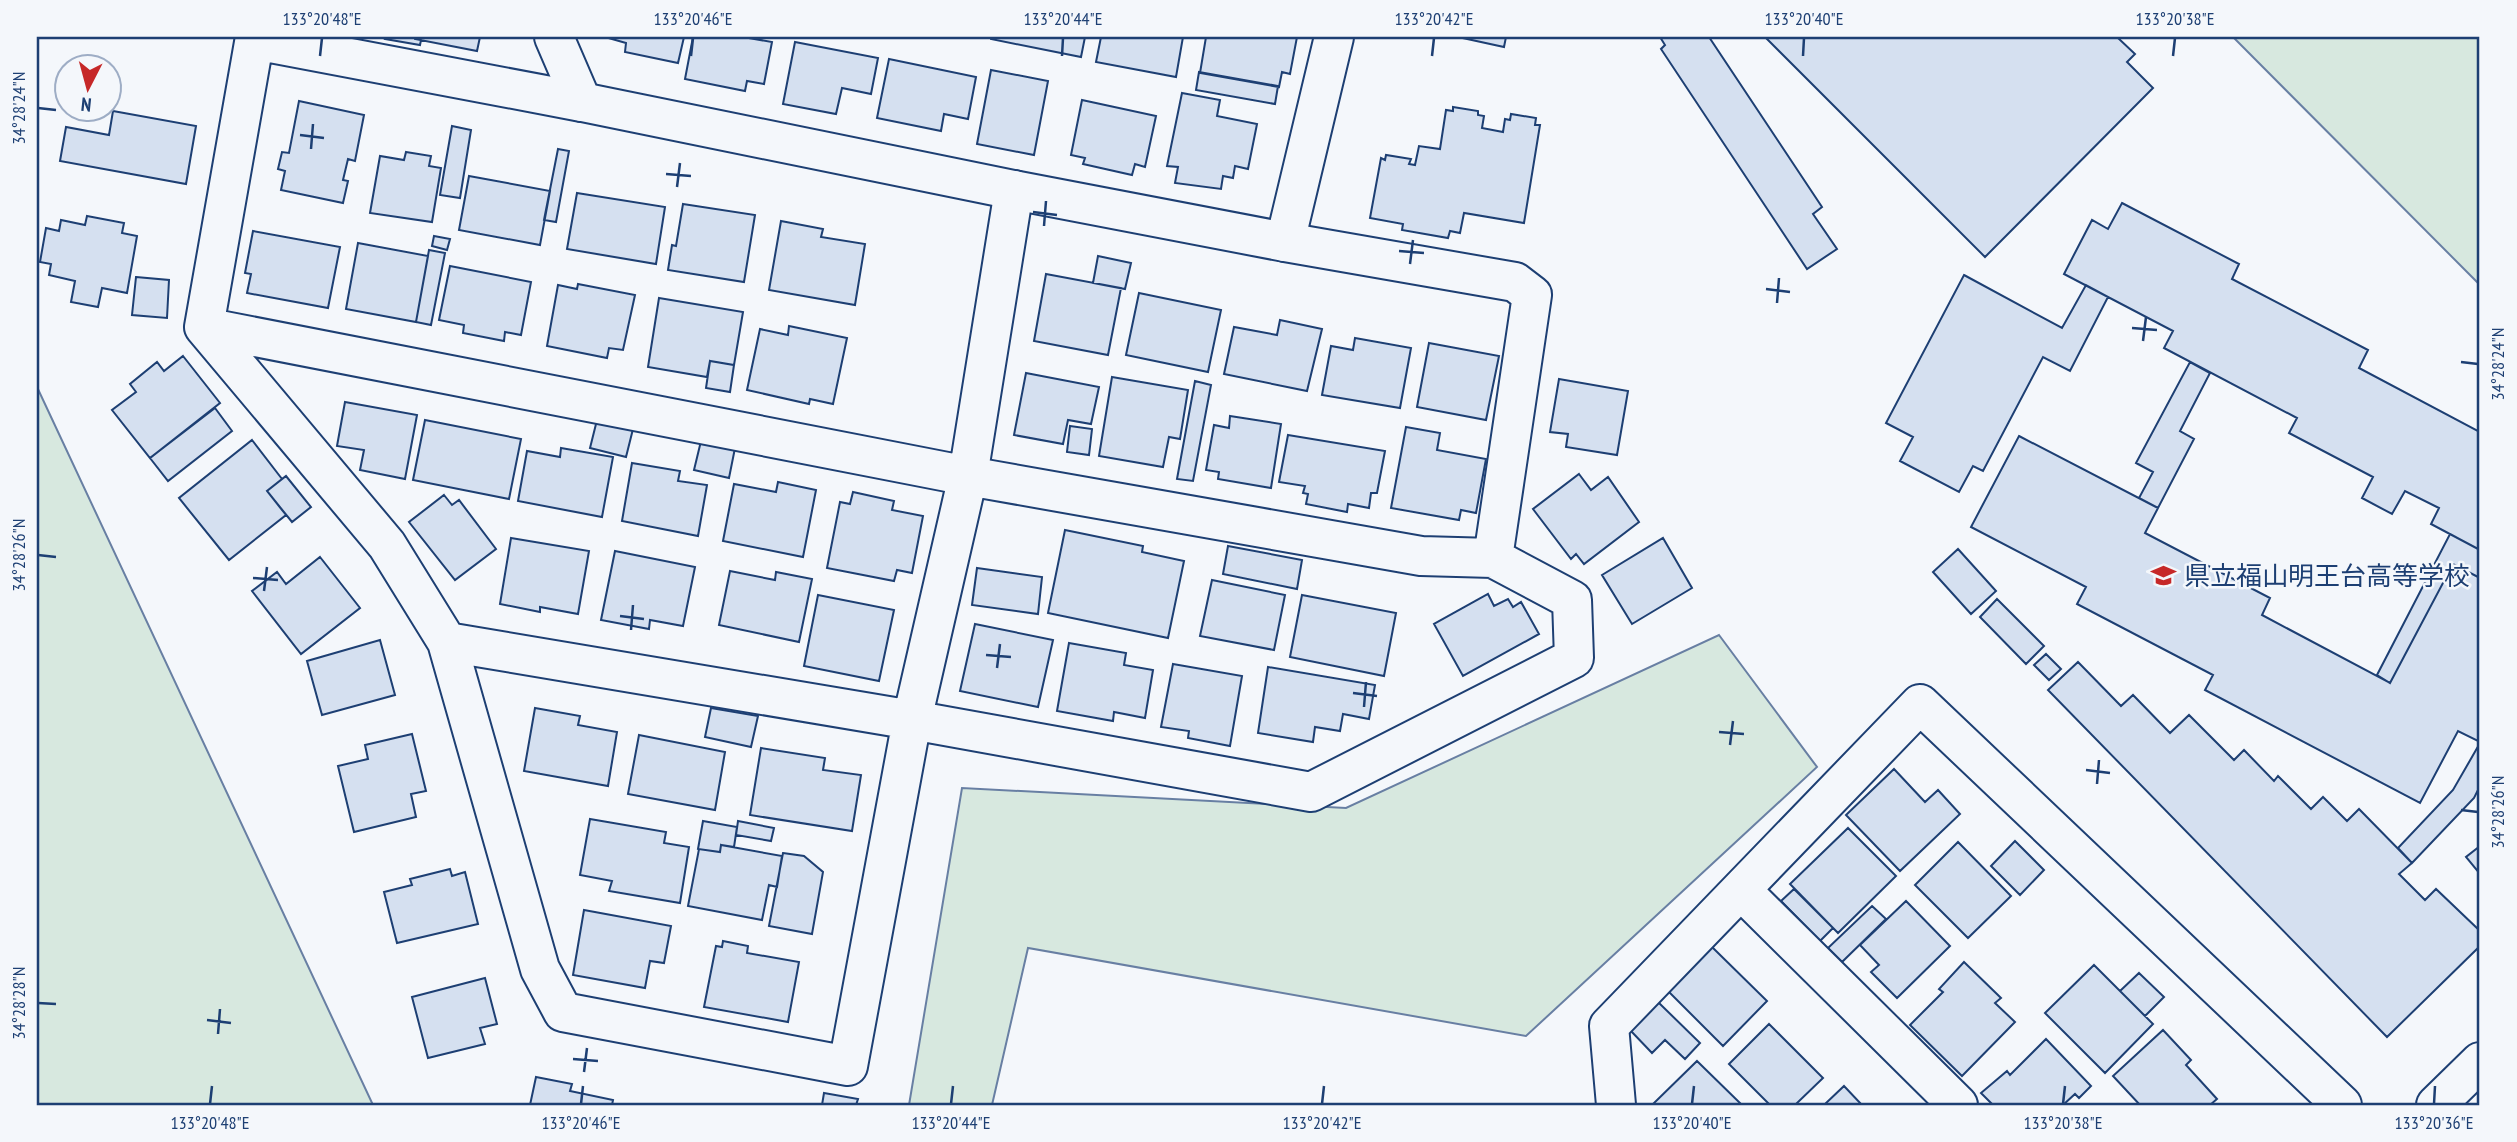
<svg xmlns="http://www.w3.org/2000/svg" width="2517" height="1142" viewBox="0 0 2517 1142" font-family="'PT Sans Narrow','Noto Sans JP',sans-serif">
	<rect width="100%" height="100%" fill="#f4f7fb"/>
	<!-- green -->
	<path fill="#d7e8df" stroke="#687fa3" stroke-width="2" d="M 2233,37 L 2480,37 L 2480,285 Z
		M 37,387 L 373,1105 L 37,1105 Z
		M 1719,635 L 1817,767 L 1526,1036 L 1028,948 L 992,1105 L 909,1105 L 962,788 L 1346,808 Z"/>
	<!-- building -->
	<path fill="#d5e0f0" stroke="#1d3f73" stroke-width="2" d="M 386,37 L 415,37 L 415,39 L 421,40 L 420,45 L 385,39 Z
		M 415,37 L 480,37 L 477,51 L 415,39 Z
		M 605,37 L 684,37 L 678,63 L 625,52 L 626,43 Z
		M 693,37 L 743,37 L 772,42 L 764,84 L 747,81 L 745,91 L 685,79 Z
		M 991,37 L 1085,37 L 1081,57 L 991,39 Z
		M 1101,37 L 1183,37 L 1176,77 L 1096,62 Z
		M 1206,37 L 1297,37 L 1290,74 L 1282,72 L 1279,87 L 1200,73 Z
		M 1458,37 L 1506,37 L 1504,47 Z
		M 1660,37 L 1709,37 L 1822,207 L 1813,214 L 1837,249 L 1807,269 L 1661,49 L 1665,45 Z
		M 1765,37 L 2117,37 L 2135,54 L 2127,62 L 2153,88 L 1985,257 Z
		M 795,42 L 878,58 L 871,94 L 842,88 L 836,114 L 783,104 Z
		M 889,59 L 976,77 L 968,119 L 944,114 L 941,131 L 877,118 Z
		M 991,70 L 1048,81 L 1034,155 L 977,144 Z
		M 1199,72 L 1278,86 L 1275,104 L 1196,90 Z
		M 1182,93 L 1220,100 L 1217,116 L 1257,124 L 1248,169 L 1235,166 L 1233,178 L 1223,176 L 1221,189 L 1175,183 L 1178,167 L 1167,166 Z
		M 1082,100 L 1156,116 L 1145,167 L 1135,164 L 1132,175 L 1083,164 L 1085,158 L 1071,155 Z
		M 299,101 L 364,115 L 355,161 L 348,159 L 343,180 L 348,181 L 343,203 L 281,190 L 285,171 L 278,169 L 282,152 L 289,153 Z
		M 1453,107 L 1478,111 L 1478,115 L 1484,116 L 1482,128 L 1503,132 L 1505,119 L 1510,120 L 1511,114 L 1536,118 L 1535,125 L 1540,125 L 1524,223 L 1464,213 L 1460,233 L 1450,231 L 1448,238 L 1402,230 L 1403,224 L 1370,218 L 1381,158 L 1385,160 L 1386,155 L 1411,159 L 1409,164 L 1415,165 L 1419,146 L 1440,149 L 1446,110 L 1453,111 Z
		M 113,111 L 196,126 L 186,184 L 60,161 L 66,127 L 109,135 Z
		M 452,126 L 471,130 L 460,198 L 440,195 Z
		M 558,149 L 569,151 L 556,222 L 544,220 Z
		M 406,152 L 431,156 L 429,166 L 441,168 L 432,222 L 370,213 L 380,156 L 404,160 Z
		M 469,176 L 550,191 L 540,245 L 459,230 Z
		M 577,193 L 665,207 L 656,264 L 567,249 Z
		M 2122,203 L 2239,264 L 2232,279 L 2368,350 L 2359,368 L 2480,432 L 2480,550 L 2431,524 L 2439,508 L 2405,491 L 2392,514 L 2362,498 L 2373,477 L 2289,433 L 2297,418 L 2164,348 L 2173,331 L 2064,274 L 2092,220 L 2108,229 Z
		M 683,204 L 755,215 L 744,282 L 668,270 L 672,245 L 676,246 Z
		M 87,216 L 124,223 L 122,233 L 137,236 L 127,293 L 102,288 L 98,307 L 71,302 L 75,281 L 49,275 L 51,264 L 40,262 L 46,228 L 59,231 L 61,220 L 85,225 Z
		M 781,221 L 823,229 L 821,237 L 865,244 L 855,305 L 769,290 Z
		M 253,231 L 340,247 L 328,308 L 247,293 L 251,274 L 245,273 Z
		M 434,236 L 450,239 L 447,250 L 432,246 Z
		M 358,243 L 428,256 L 416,322 L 346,309 Z
		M 429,250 L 445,253 L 431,325 L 416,322 Z
		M 1098,256 L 1131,263 L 1125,289 L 1093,283 Z
		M 450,266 L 531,282 L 521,335 L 505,332 L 504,341 L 463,333 L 464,325 L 439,320 Z
		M 1046,274 L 1121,288 L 1108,355 L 1034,341 Z
		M 1964,275 L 2062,328 L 2086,285 L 2108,297 L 2070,371 L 2043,357 L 1983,471 L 1973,466 L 1959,492 L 1900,461 L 1913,437 L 1886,423 Z
		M 136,277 L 169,280 L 167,318 L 132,315 Z
		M 578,284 L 635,295 L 623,350 L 609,348 L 607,358 L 547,346 L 558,285 L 577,289 Z
		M 1139,293 L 1221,310 L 1208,372 L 1126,355 Z
		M 659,298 L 743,312 L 734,365 L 710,361 L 707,377 L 648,367 Z
		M 1280,320 L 1322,329 L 1307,391 L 1224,374 L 1234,327 L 1277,335 Z
		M 789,326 L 847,338 L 833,404 L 810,399 L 809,404 L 747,390 L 760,329 L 788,335 Z
		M 1355,338 L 1411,348 L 1400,408 L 1322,395 L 1331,346 L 1353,350 Z
		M 1429,343 L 1499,356 L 1486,420 L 1417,407 Z
		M 183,356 L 220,403 L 150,458 L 112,410 L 136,392 L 130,384 L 157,362 L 164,371 Z
		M 710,361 L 734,365 L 730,392 L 706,388 Z
		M 2190,362 L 2210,373 L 2180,431 L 2194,439 L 2158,508 L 2139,498 L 2153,472 L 2136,463 Z
		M 1026,373 L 1099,387 L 1091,424 L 1068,420 L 1063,444 L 1014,435 Z
		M 1112,377 L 1188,390 L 1180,439 L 1169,437 L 1163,467 L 1099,456 Z
		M 1559,379 L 1628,391 L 1617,455 L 1566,447 L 1568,434 L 1550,432 Z
		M 1195,381 L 1211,385 L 1193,481 L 1177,479 Z
		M 345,402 L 417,415 L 405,479 L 360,470 L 364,450 L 337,446 Z
		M 215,408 L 232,431 L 168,481 L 150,458 Z
		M 1230,416 L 1281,424 L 1271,488 L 1218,479 L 1219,472 L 1206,470 L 1214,425 L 1229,428 Z
		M 425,420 L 521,439 L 509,499 L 413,480 Z
		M 597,420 L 633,429 L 626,457 L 590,448 Z
		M 1070,426 L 1092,429 L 1089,455 L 1067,452 Z
		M 1406,427 L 1440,433 L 1437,450 L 1486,459 L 1476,513 L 1461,510 L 1459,520 L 1391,508 Z
		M 1288,435 L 1385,451 L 1377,493 L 1371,493 L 1369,508 L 1348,504 L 1347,512 L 1306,504 L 1308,494 L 1303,493 L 1305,486 L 1279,482 Z
		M 2019,436 L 2158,508 L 2145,533 L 2270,598 L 2262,615 L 2390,683 L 2453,564 L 2480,578 L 2480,742 L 2458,731 L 2420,803 L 2205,690 L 2213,675 L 2077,604 L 2086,587 L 1971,527 Z
		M 252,440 L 282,479 L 267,491 L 286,515 L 229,560 L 179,498 Z
		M 701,441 L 735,448 L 729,478 L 694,470 Z
		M 561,448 L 613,457 L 602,517 L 518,501 L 527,451 L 560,457 Z
		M 632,463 L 680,471 L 678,481 L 707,485 L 698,536 L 622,521 Z
		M 1579,474 L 1591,490 L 1608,477 L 1639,522 L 1584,564 L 1576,554 L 1571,559 L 1533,509 Z
		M 286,476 L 311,507 L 292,522 L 267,491 Z
		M 778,482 L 816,490 L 803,557 L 723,541 L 734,484 L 776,492 Z
		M 853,492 L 894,501 L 892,510 L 923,516 L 912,573 L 897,570 L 894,581 L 827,568 L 840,502 L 850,504 Z
		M 444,495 L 452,505 L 459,500 L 496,549 L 455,580 L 409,522 Z
		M 1065,530 L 1143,546 L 1142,552 L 1184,561 L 1168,638 L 1048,613 Z
		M 2450,534 L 2480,550 L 2480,578 L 2453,564 L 2390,683 L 2377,675 Z
		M 511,538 L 589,551 L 578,614 L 540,607 L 540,612 L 500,604 Z
		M 1663,538 L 1692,588 L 1632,624 L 1602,575 Z
		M 1228,546 L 1302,560 L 1297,589 L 1223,574 Z
		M 1958,549 L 1996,591 L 1971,614 L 1933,572 Z
		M 615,551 L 695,567 L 683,626 L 650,620 L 649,629 L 601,620 Z
		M 320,557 L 360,608 L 301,654 L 252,591 L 277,572 L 286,584 Z
		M 977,568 L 1042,577 L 1038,614 L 972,605 Z
		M 730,571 L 775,580 L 776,572 L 812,579 L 799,642 L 719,625 Z
		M 1212,580 L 1285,595 L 1274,650 L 1200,636 Z
		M 1488,594 L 1494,606 L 1508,599 L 1513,607 L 1521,602 L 1539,634 L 1463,676 L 1434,624 Z
		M 818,595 L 894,610 L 879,681 L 804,666 Z
		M 1302,595 L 1396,613 L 1384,676 L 1290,657 Z
		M 1997,599 L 2044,646 L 2026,664 L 1980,617 Z
		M 975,624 L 1053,640 L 1038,707 L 960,691 Z
		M 380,640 L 395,695 L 322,715 L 307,661 Z
		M 1069,643 L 1126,653 L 1124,665 L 1153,670 L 1145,718 L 1114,712 L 1113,721 L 1057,711 Z
		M 2046,654 L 2061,669 L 2049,680 L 2034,665 Z
		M 2078,662 L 2121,706 L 2133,695 L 2170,733 L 2189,715 L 2234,760 L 2244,750 L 2274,781 L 2278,776 L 2311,809 L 2323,797 L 2347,821 L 2359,809 L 2412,863 L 2399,874 L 2425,900 L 2436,889 L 2480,931 L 2480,946 L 2387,1037 L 2048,690 Z
		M 1173,664 L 1242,676 L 1230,746 L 1188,738 L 1189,731 L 1161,727 Z
		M 1268,667 L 1375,685 L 1369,719 L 1343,714 L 1340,731 L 1315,727 L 1313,742 L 1258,733 Z
		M 535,708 L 580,716 L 578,725 L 617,732 L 608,786 L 524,771 Z
		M 711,708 L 758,716 L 751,747 L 705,737 Z
		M 412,734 L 426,791 L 411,794 L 416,817 L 354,832 L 338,766 L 368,759 L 365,745 Z
		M 639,735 L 725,752 L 715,810 L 628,794 Z
		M 2480,743 L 2480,786 L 2474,798 L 2412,863 L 2398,848 L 2453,790 Z
		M 761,748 L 825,758 L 823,770 L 861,775 L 852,831 L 750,815 Z
		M 1894,769 L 1925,802 L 1938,790 L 1960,814 L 1900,871 L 1846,815 Z
		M 590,819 L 666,832 L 664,843 L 689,847 L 680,903 L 609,891 L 612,881 L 580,875 Z
		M 703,821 L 737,827 L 734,847 L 721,845 L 720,852 L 698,849 Z
		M 738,821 L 774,828 L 771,841 L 736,835 Z
		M 1848,828 L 1896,876 L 1838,933 L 1790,884 Z
		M 2015,841 L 2044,870 L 2020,895 L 1991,866 Z
		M 1958,842 L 2011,896 L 1968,938 L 1915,885 Z
		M 721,845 L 782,856 L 777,887 L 769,885 L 762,920 L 688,906 L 699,849 L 720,852 Z
		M 2480,846 L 2480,874 L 2466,857 Z
		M 783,853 L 804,856 L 823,872 L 812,934 L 769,926 Z
		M 450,869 L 452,876 L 465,872 L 478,924 L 397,943 L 384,892 L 412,885 L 410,879 Z
		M 1794,889 L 1833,928 L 1820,941 L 1781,901 Z
		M 1906,901 L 1950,946 L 1897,998 L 1871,972 L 1879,965 L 1860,945 Z
		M 1872,906 L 1886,919 L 1842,962 L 1828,948 Z
		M 584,910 L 671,926 L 664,963 L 650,961 L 645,988 L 573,975 Z
		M 723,941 L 748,946 L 747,953 L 799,962 L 788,1022 L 704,1007 L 716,946 L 722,947 Z
		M 1711,946 L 1767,1001 L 1723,1046 L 1668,991 Z
		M 1964,962 L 2001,998 L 1995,1003 L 2015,1022 L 1962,1076 L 1910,1025 L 1943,992 L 1939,989 Z
		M 2094,965 L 2153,1024 L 2105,1073 L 2045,1013 Z
		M 2139,973 L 2164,997 L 2145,1016 L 2120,991 Z
		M 485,978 L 497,1024 L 480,1028 L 485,1044 L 428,1058 L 412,997 Z
		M 1658,1002 L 1700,1043 L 1685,1059 L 1665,1040 L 1652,1053 L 1630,1030 Z
		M 1769,1024 L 1823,1078 L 1795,1105 L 1770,1105 L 1729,1064 Z
		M 2163,1030 L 2191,1060 L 2186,1065 L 2217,1099 L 2210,1105 L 2140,1105 L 2113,1076 Z
		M 2046,1039 L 2091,1086 L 2079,1098 L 2075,1094 L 2063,1105 L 1993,1105 L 1981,1093 L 2007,1071 L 2010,1075 Z
		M 1697,1061 L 1742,1105 L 1652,1105 Z
		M 536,1077 L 572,1084 L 570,1091 L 613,1100 L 612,1105 L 530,1105 Z
		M 1844,1086 L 1862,1105 L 1824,1105 Z
		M 824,1093 L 858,1099 L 856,1105 L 822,1105 Z"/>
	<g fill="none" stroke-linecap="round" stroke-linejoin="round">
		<defs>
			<path id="street" d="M 255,37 L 204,327 L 387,545 L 447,642 L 540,969 L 563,1012 L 848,1066 L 912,720 L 968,476 L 1014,190
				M 255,40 L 582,102
				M 204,327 L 968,476 L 1421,556 L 1493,558
				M 447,642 L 912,720 L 1311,792 L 1574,658 L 1572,600 L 1493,558 L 1532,295 L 1515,282 L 1285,242
				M 1741,890 L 1958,1105
				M 1616,1105 L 1609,1026 L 1920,704 L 2342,1105
				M 2436,1105 L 2480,1062"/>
			<path id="secondary" d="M 554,37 L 582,102 L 1014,190 L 1285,242 L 1334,37"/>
		</defs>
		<!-- street casing -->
		<use href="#street" stroke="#1d3f73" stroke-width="42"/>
		<!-- secondary casing -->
		<use href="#secondary" stroke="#1d3f73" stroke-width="42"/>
		<!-- street -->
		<use href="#street" stroke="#f4f7fb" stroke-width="38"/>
		<!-- secondary -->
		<use href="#secondary" stroke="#f4f7fb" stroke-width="38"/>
	</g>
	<!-- ticks -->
	<path fill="none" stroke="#1d3f73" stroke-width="2.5" d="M 320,56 L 322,38M 691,56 L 693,38M 1062,56 L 1063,38M 1432,56 L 1434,38M 1803,56 L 1804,38M 2173,56 L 2175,38M 38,108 L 56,110M 300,135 L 324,138M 311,149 L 313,124M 666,174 L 691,176M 677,187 L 680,163M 1033,212 L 1057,215M 1044,226 L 1046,201M 1399,251 L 1424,253M 1410,264 L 1413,240M 1766,289 L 1790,292M 1777,303 L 1779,278M 2132,328 L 2157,330M 2143,341 L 2146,317M 2461,362 L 2478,364M 38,555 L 56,557M 253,578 L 278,580M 264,591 L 267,567M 620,616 L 644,619M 631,630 L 633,605M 986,655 L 1011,657M 997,668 L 1000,644M 1353,693 L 1377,696M 1364,707 L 1366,682M 1719,732 L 1744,734M 1730,745 L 1733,721M 2086,770 L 2110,773M 2097,784 L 2099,760M 2461,810 L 2478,812M 38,1003 L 56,1004M 207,1020 L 231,1023M 218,1034 L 220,1009M 573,1059 L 598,1061M 584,1072 L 587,1048M 210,1104 L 212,1086M 581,1104 L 583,1086M 951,1104 L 953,1086M 1322,1104 L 1324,1086M 1692,1104 L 1694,1086M 2063,1104 L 2065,1086M 2434,1104 L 2435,1086"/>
	<!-- icons -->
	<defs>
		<symbol id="school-bare" viewBox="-9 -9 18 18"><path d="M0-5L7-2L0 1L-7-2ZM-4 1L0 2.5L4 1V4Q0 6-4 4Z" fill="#c62828" stroke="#f4f7fb" stroke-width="2.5" paint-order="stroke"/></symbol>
	</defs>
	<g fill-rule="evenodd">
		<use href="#school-bare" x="2146" y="558" width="35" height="35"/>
	</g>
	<g text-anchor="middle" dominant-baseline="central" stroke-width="5" stroke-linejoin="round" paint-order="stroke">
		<!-- poi labels -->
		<g font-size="26" fill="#1d3f73" stroke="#f4f7fb" text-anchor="start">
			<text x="2184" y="575">県立福山明王台高等学校</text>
		</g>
	</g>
	<!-- border -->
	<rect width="2517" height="1142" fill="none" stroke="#f4f7fb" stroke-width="77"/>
	<!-- north arrow -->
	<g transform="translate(88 88) rotate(186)"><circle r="33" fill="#f4f7fb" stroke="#9eadc5" stroke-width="2"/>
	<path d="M0-5L12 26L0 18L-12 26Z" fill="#c62828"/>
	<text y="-10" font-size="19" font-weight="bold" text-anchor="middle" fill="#1d3f73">N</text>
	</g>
	<rect x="38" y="38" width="2440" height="1066" fill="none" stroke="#1d3f73" stroke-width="2.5"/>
	<g font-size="18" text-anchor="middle" fill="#1d3f73">
		<text x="322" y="25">133°20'48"E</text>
		<text x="693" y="25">133°20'46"E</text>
		<text x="1063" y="25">133°20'44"E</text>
		<text x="1434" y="25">133°20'42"E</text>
		<text x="1804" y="25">133°20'40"E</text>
		<text x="2175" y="25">133°20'38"E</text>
		<text transform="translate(19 108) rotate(-90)" y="6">34°28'24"N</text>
		<text transform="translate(2498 364) rotate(-90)" y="6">34°28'24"N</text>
		<text transform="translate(19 555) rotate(-90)" y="6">34°28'26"N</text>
		<text transform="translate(2498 812) rotate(-90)" y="6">34°28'26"N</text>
		<text transform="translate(19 1003) rotate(-90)" y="6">34°28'28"N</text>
		<text x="210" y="1129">133°20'48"E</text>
		<text x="581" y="1129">133°20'46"E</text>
		<text x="951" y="1129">133°20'44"E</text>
		<text x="1322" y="1129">133°20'42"E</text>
		<text x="1692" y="1129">133°20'40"E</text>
		<text x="2063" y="1129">133°20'38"E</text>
		<text x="2434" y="1129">133°20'36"E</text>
	</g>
</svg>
